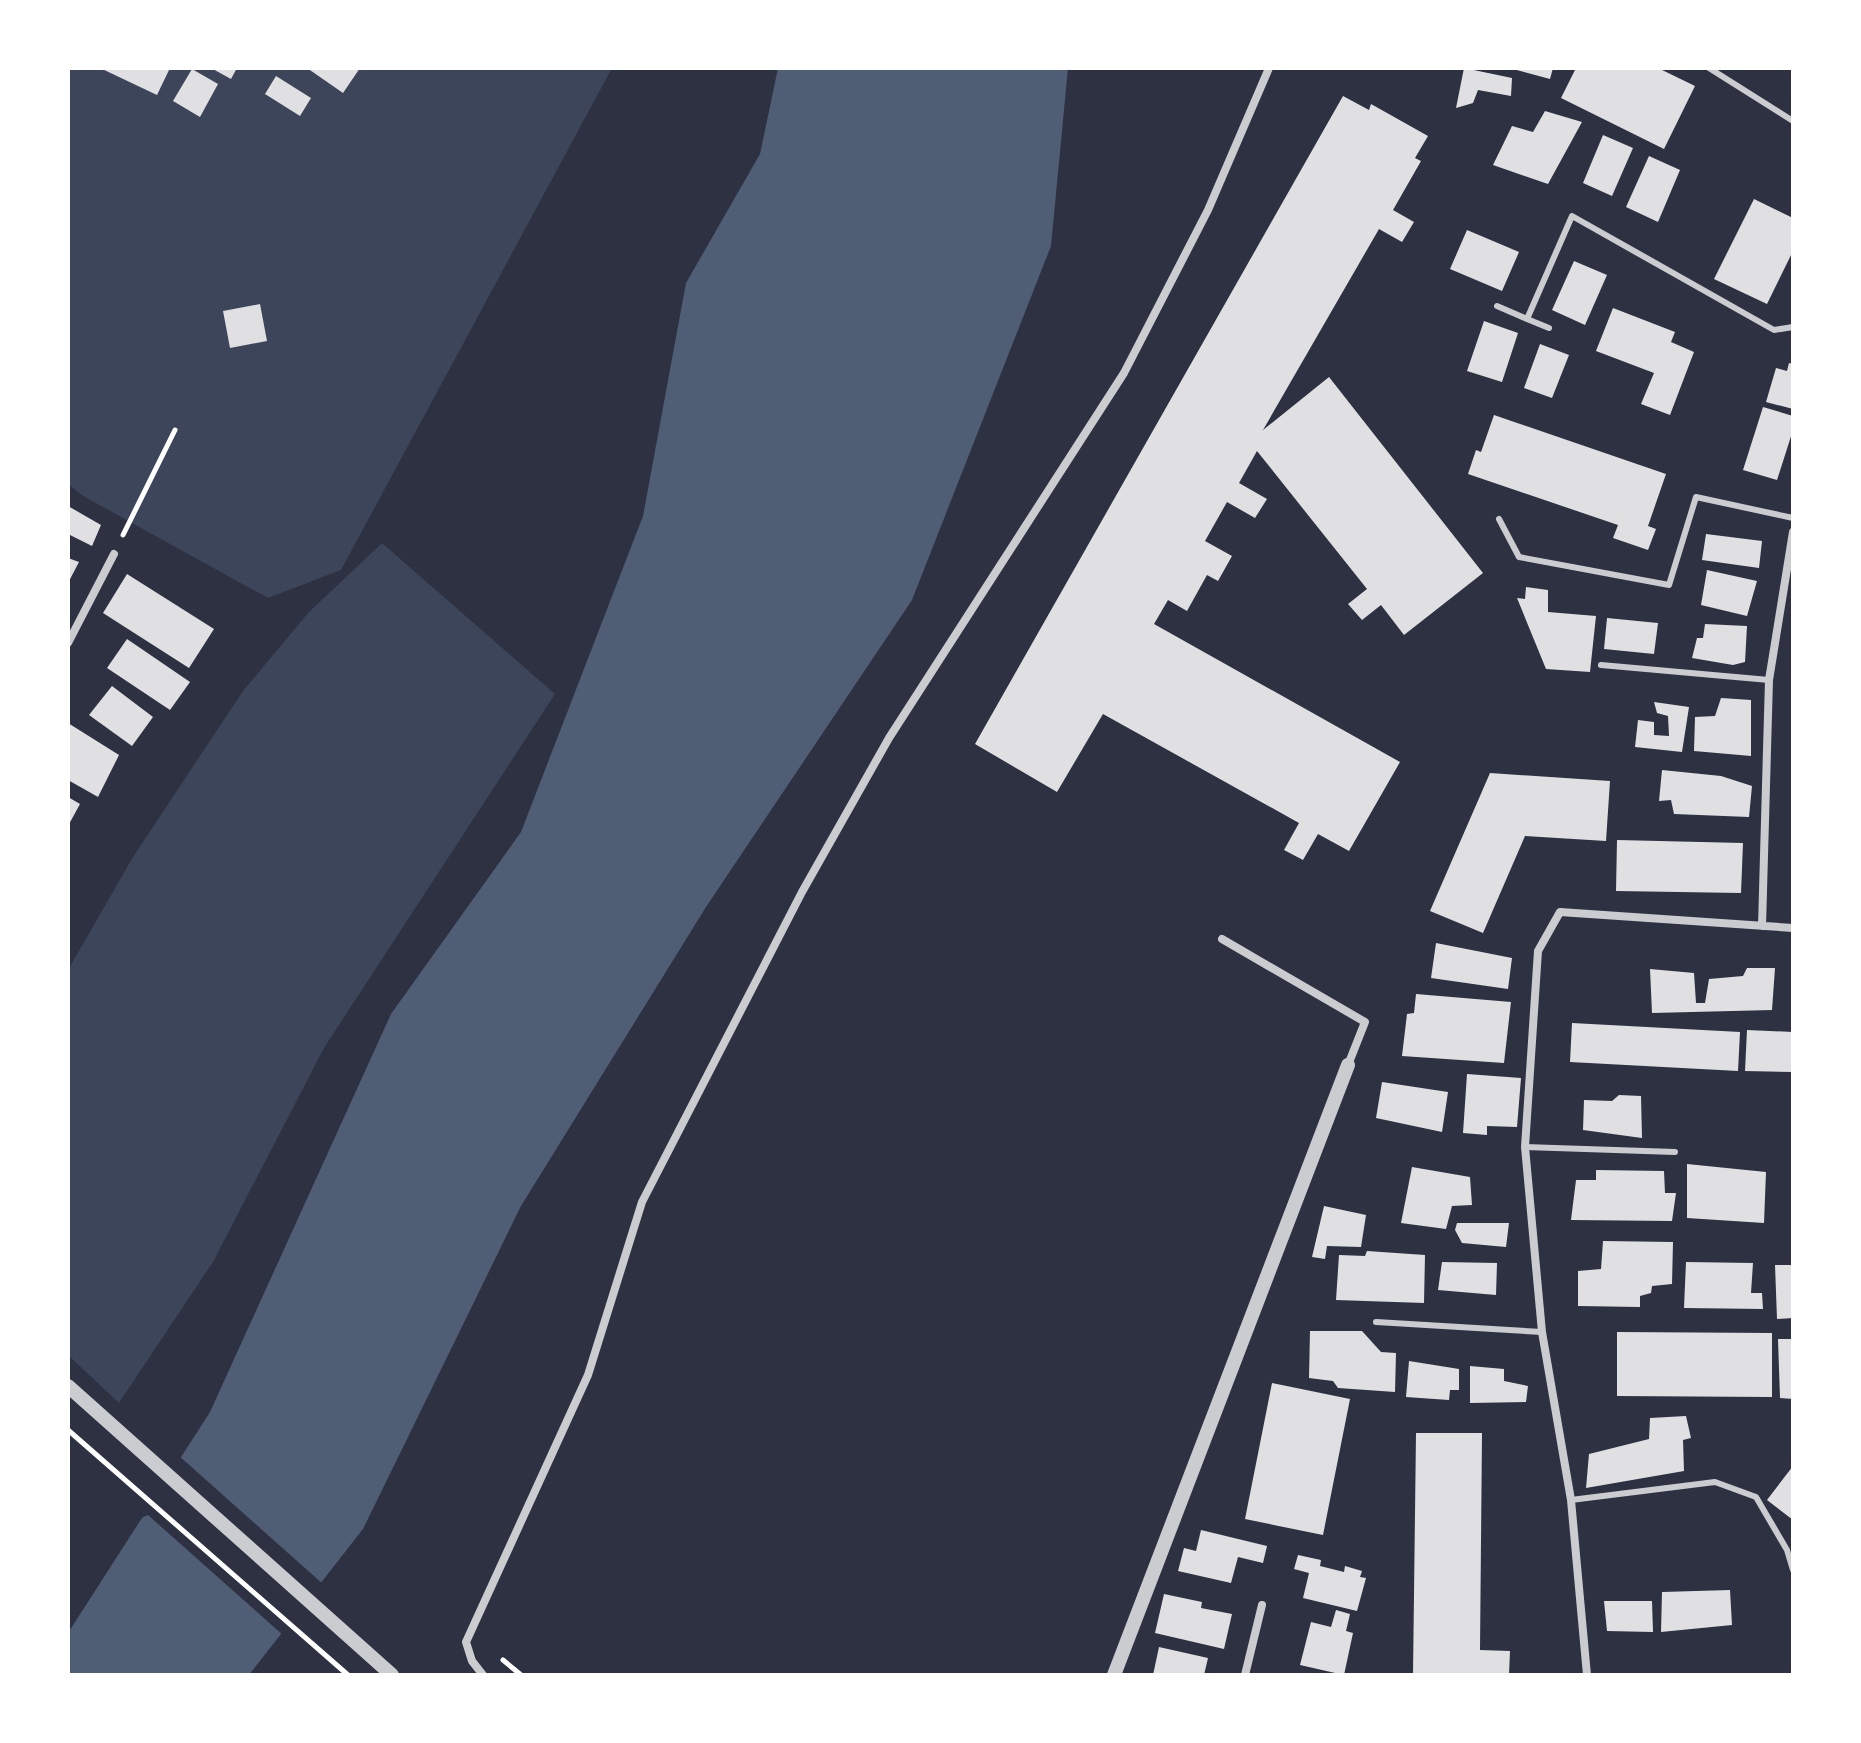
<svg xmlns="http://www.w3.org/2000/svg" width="1861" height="1743" viewBox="0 0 1861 1743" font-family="Lora,serif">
	<rect width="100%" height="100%" fill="#2d3142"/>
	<!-- green -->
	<path fill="#3c4559" d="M 68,68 L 612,68 L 341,570 L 268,598 L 83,496 L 68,484 Z
		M 382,543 L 555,694 L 324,1048 L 213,1262 L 119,1403 L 68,1355 L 68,970 L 133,857 L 243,691 L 309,612 Z"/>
	<!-- water -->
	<path fill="#4f5d75" d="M 778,68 L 1068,68 L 1051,246 L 912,600 L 706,907 L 521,1206 L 363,1529 L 249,1675 L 68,1675 L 68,1633 L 210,1412 L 391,1014 L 521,832 L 643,516 L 686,283 L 760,154 Z"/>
	<!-- pier -->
	<path fill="#2d3142" d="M 178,1455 L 324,1585 L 284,1636 L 148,1515 L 136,1520 Z"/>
	<!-- building -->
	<path fill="#e0e0e3" d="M 100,68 L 170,68 L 157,95 Z
		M 211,68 L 237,68 L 231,79 Z
		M 307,68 L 360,68 L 343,93 Z
		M 1464,68 L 1512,78 L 1511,96 L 1478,90 L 1473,103 L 1456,108 Z
		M 1509,68 L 1553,68 L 1550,79 Z
		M 1576,68 L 1658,68 L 1695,86 L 1664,149 L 1561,98 Z
		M 192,69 L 218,84 L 200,117 L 173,101 Z
		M 276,76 L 311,98 L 300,116 L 265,94 Z
		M 1343,96 L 1369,110 L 1371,104 L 1428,136 L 1415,158 L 1421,161 L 1393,210 L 1414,222 L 1402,242 L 1379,229 L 1263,430 L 1329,377 L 1483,573 L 1404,635 L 1381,605 L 1362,620 L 1348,604 L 1367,589 L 1257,451 L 1239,483 L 1267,499 L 1255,518 L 1227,502 L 1205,541 L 1232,556 L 1218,581 L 1207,575 L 1187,611 L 1168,600 L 1154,624 L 1400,762 L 1349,851 L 1318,834 L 1303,860 L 1284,850 L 1299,823 L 1103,714 L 1057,792 L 975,744 Z
		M 1545,111 L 1582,122 L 1548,184 L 1493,165 L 1512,126 L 1533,132 Z
		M 1603,135 L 1633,148 L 1612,196 L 1583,183 Z
		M 1649,156 L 1680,170 L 1658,222 L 1626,207 Z
		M 1754,199 L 1793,218 L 1793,251 L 1767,304 L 1714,279 Z
		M 1467,230 L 1519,252 L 1502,291 L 1450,269 Z
		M 1574,261 L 1607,275 L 1585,325 L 1552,310 Z
		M 260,304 L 267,341 L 230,348 L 223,311 Z
		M 1613,308 L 1675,332 L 1671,342 L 1694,352 L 1670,415 L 1641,404 L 1654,373 L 1596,351 Z
		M 1484,321 L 1518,333 L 1502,382 L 1467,371 Z
		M 1540,344 L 1569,355 L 1552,398 L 1524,388 Z
		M 1789,363 L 1793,364 L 1793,409 L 1766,402 L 1776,368 L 1787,371 Z
		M 1763,407 L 1793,416 L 1793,430 L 1777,480 L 1743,470 Z
		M 1494,415 L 1666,474 L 1648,526 L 1656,529 L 1648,550 L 1613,538 L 1618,525 L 1468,474 L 1476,450 L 1481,452 Z
		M 68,506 L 101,525 L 92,546 L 68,534 Z
		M 1706,534 L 1762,541 L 1759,568 L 1702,560 Z
		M 68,558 L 79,562 L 68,583 Z
		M 1707,570 L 1757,581 L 1747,616 L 1701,605 Z
		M 127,574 L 214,629 L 189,668 L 103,613 Z
		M 1526,587 L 1548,590 L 1548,612 L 1596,616 L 1590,672 L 1546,669 L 1517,598 L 1525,599 Z
		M 1607,618 L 1658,623 L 1654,654 L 1604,649 Z
		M 1705,624 L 1747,626 L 1745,662 L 1733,665 L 1692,658 L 1697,638 L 1703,638 Z
		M 127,639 L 190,682 L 170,710 L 107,668 Z
		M 112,686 L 153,717 L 132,746 L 89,715 Z
		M 1721,698 L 1751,700 L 1751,756 L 1694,751 L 1695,717 L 1715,716 Z
		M 1654,702 L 1689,707 L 1682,752 L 1635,747 L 1638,720 L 1654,722 L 1654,735 L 1669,736 L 1668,716 L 1657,713 Z
		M 68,723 L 119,755 L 98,797 L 68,780 Z
		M 1662,770 L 1721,776 L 1752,786 L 1749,817 L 1674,814 L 1671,800 L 1659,801 Z
		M 1490,773 L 1610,781 L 1606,841 L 1525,836 L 1483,933 L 1430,911 Z
		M 68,797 L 80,804 L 68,826 Z
		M 1617,840 L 1743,843 L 1741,893 L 1616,891 Z
		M 1436,943 L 1512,958 L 1508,989 L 1431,978 Z
		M 1747,968 L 1775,968 L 1772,1010 L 1652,1013 L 1650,969 L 1694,973 L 1696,1003 L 1705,1003 L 1709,979 L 1743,976 Z
		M 1416,994 L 1511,1002 L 1504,1063 L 1402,1056 L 1407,1014 L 1414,1013 Z
		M 1572,1023 L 1740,1032 L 1738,1071 L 1570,1062 Z
		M 1747,1030 L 1793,1032 L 1793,1072 L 1745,1071 Z
		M 1467,1074 L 1521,1078 L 1517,1127 L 1487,1126 L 1487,1135 L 1463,1133 Z
		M 1382,1082 L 1448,1092 L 1442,1132 L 1376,1118 Z
		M 1619,1095 L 1641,1096 L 1642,1138 L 1583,1130 L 1584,1100 L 1612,1101 Z
		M 1687,1164 L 1766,1172 L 1764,1223 L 1687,1218 Z
		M 1412,1167 L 1470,1177 L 1472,1205 L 1452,1206 L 1446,1229 L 1401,1223 Z
		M 1596,1170 L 1664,1171 L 1665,1193 L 1676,1193 L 1672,1221 L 1571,1220 L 1576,1180 L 1596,1180 Z
		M 1324,1206 L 1366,1215 L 1361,1247 L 1327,1246 L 1325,1259 L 1312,1257 Z
		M 1457,1223 L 1509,1223 L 1506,1247 L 1462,1243 L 1455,1230 Z
		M 1603,1241 L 1673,1242 L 1672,1284 L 1652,1286 L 1651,1293 L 1640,1296 L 1640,1307 L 1578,1306 L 1578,1271 L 1601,1269 Z
		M 1367,1251 L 1425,1255 L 1424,1303 L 1336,1300 L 1339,1255 L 1365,1256 Z
		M 1442,1262 L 1497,1263 L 1496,1295 L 1438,1290 Z
		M 1686,1262 L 1753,1263 L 1751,1293 L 1762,1293 L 1763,1309 L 1684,1308 Z
		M 1775,1265 L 1793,1265 L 1793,1318 L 1777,1319 Z
		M 1310,1331 L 1362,1331 L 1381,1352 L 1396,1353 L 1395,1392 L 1338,1388 L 1333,1381 L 1309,1378 Z
		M 1617,1332 L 1772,1333 L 1772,1397 L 1617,1396 Z
		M 1778,1339 L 1793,1339 L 1793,1399 L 1780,1398 Z
		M 1409,1361 L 1459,1369 L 1459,1390 L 1450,1390 L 1449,1400 L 1406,1397 Z
		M 1470,1366 L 1504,1369 L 1504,1381 L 1528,1386 L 1526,1402 L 1470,1403 Z
		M 1272,1383 L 1350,1399 L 1323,1535 L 1245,1519 Z
		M 1686,1416 L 1691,1438 L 1683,1440 L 1684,1471 L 1586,1488 L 1589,1454 L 1649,1439 L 1650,1418 Z
		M 1416,1433 L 1482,1433 L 1480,1650 L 1510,1651 L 1509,1675 L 1413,1675 Z
		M 1793,1466 L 1793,1520 L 1767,1500 Z
		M 1201,1530 L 1267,1546 L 1263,1563 L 1238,1557 L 1231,1583 L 1178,1571 L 1184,1548 L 1196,1551 Z
		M 1298,1555 L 1321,1560 L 1320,1566 L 1344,1572 L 1345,1566 L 1362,1571 L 1360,1577 L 1366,1578 L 1357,1611 L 1303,1598 L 1309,1573 L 1294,1569 Z
		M 1730,1590 L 1732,1625 L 1661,1632 L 1662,1592 Z
		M 1164,1594 L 1202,1602 L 1201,1608 L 1232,1614 L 1224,1649 L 1155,1633 Z
		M 1604,1601 L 1652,1601 L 1653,1632 L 1607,1631 Z
		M 1336,1610 L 1350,1614 L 1346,1631 L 1353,1633 L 1344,1675 L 1300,1665 L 1311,1622 L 1331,1627 Z
		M 1159,1647 L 1208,1658 L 1204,1675 L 1153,1675 Z"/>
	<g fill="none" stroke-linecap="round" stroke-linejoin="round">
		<!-- path -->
		<path stroke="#fff" stroke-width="5" d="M 123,535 L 175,430
			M 68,1430 L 348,1675
			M 503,1660 L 521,1675"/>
		<!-- service -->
		<path stroke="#caccd0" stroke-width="6" d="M 1709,68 L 1793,121
			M 1497,306 L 1527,319
			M 1549,328 L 1527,319 L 1572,216 L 1774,330 L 1793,327
			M 1499,519 L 1519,557 L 1669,585 L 1696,497 L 1793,518
			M 1601,665 L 1769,680
			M 1525,1147 L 1675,1152
			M 1376,1322 L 1542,1332
			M 1571,1500 L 1715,1482 L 1756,1497 L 1787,1550 L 1793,1570"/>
		<!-- minor -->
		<path stroke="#caccd0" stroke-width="8" d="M 68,643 L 114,554
			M 1762,926 L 1769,680 L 1793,532
			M 1222,939 L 1365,1022 L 1348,1065
			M 483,1675 L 472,1661 L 466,1642 L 588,1375 L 642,1202 L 802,892 L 889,738 L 1124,373 L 1208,210 L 1269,68
			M 1245,1675 L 1262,1605
			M 1587,1675 L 1571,1500 L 1542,1332 L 1525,1147 L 1538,951 L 1560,912 L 1793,928"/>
		<!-- tertiary -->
		<path stroke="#caccd0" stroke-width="14" d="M 68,1386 L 392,1675
			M 1114,1675 L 1348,1065"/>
	</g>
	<!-- border -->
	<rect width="1861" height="1743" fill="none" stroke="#ffffff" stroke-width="140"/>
</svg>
